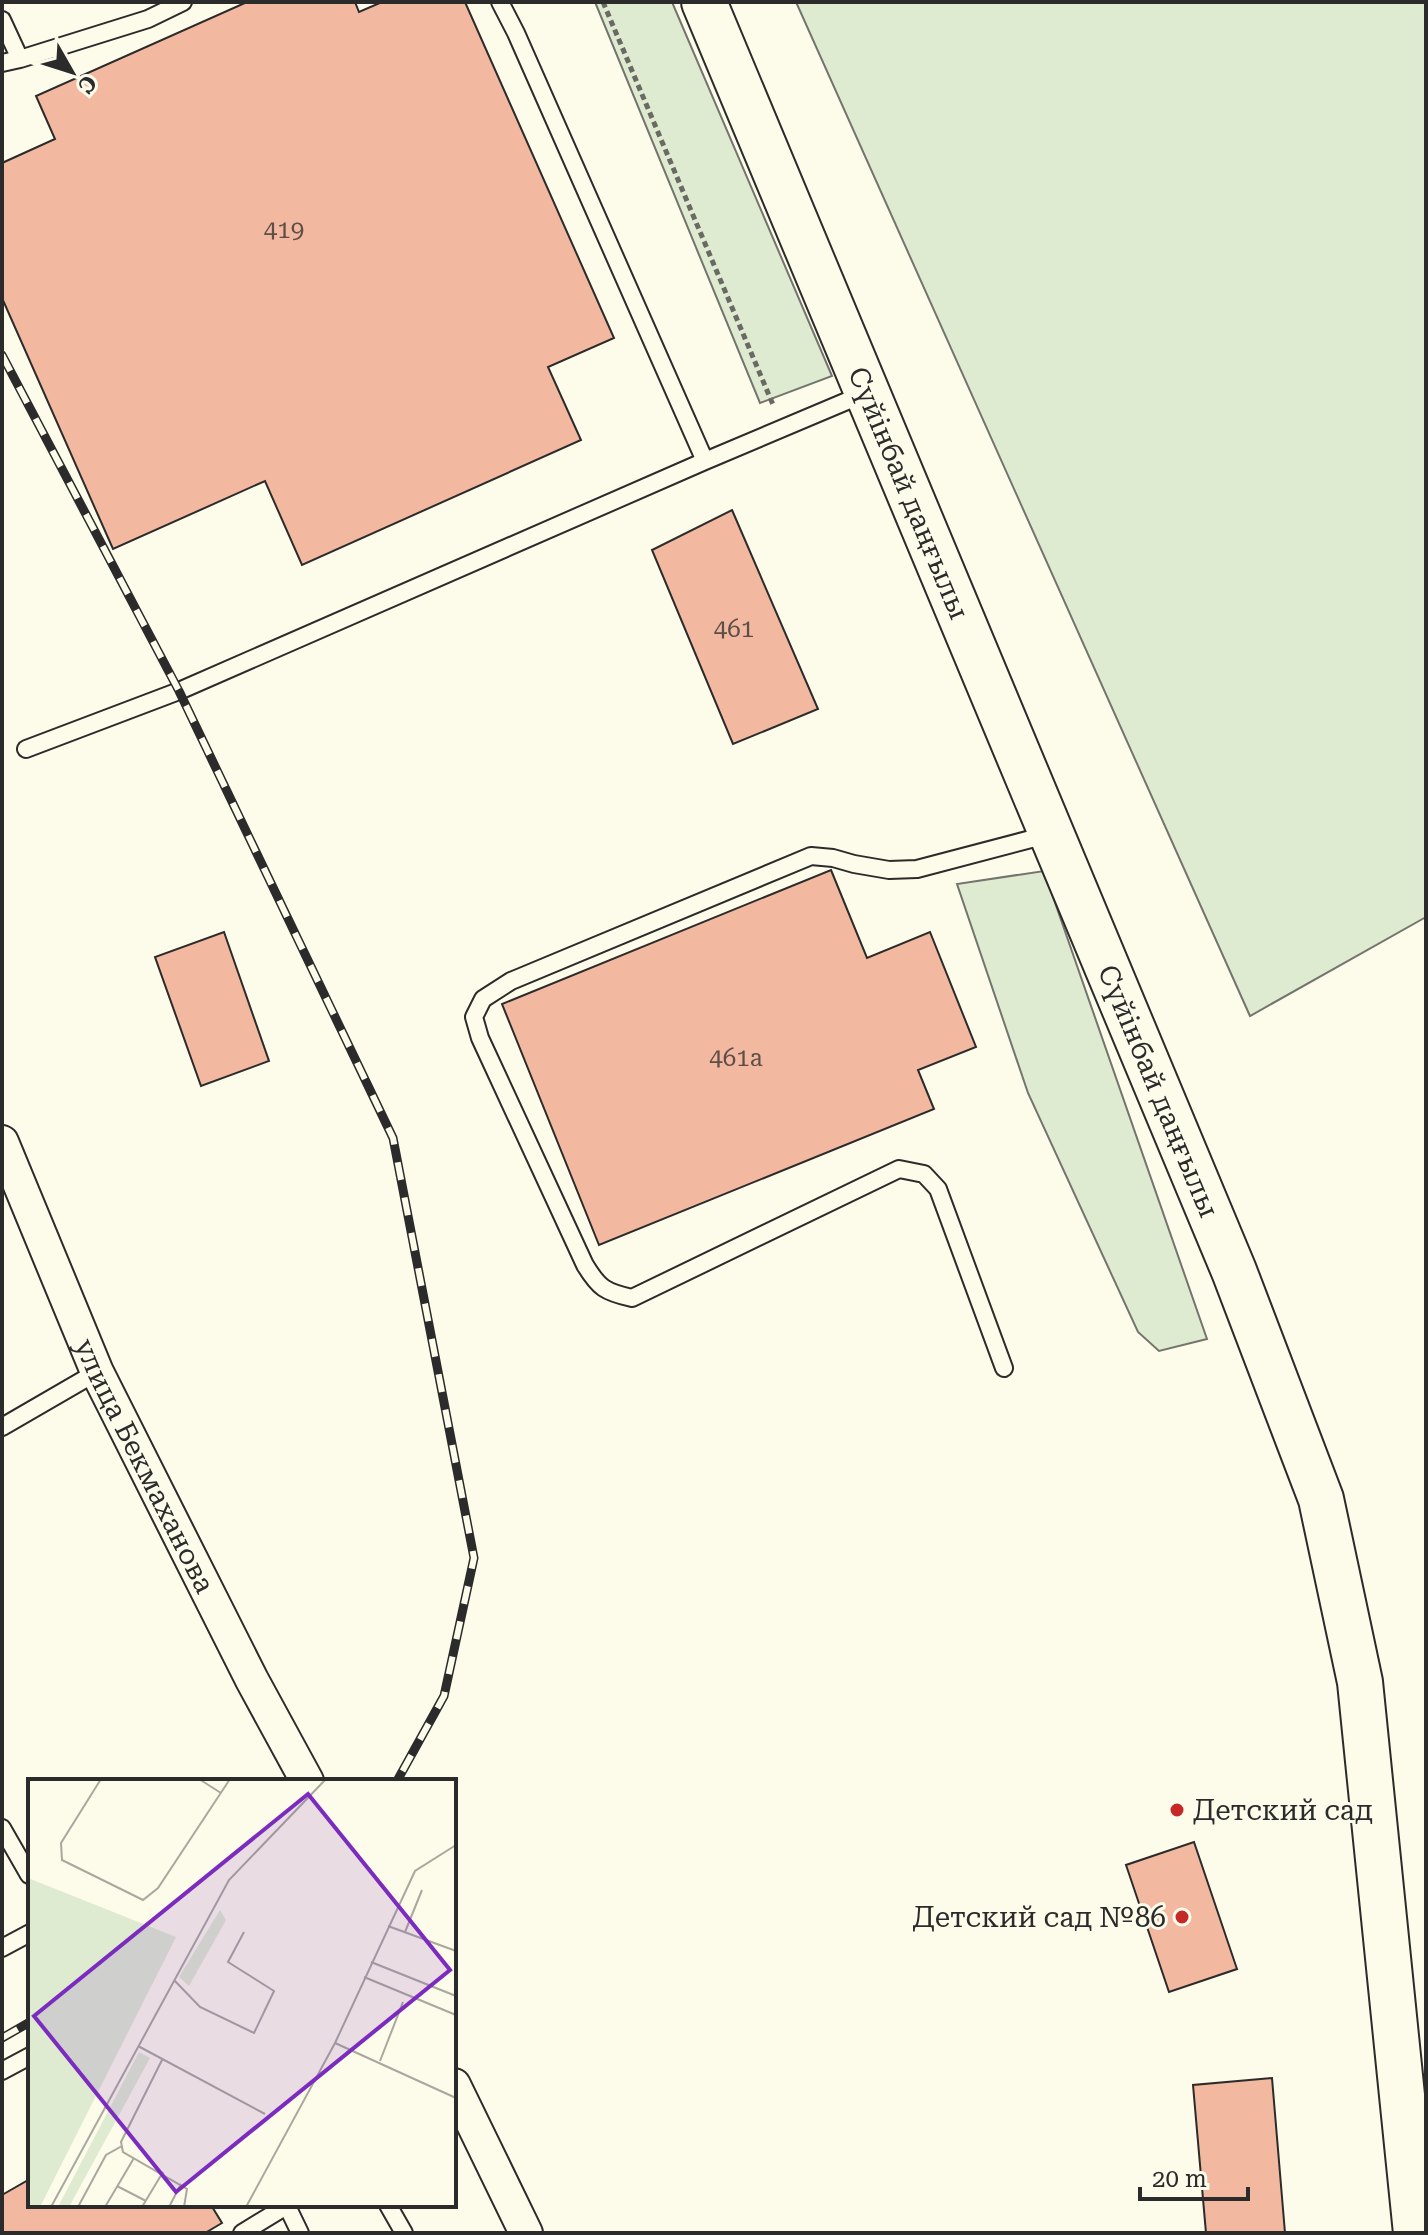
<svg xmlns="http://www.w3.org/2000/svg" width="1428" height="2235" viewBox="0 0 1428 2235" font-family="'Roboto Serif',serif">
	<rect width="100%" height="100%" fill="#fdfbea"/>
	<!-- green -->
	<path fill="#deebd1" stroke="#74746e" stroke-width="2" d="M 595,2 L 672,2 L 832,376 L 760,403 Z
		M 796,2 L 1426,2 L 1426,917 L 1250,1016 Z
		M 1044,871 L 1207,1339 L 1159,1351 L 1138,1332 L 1028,1093 L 957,884 Z"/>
	<!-- building -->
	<path fill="#f2b8a0" stroke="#2b2b2b" stroke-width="2" d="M 247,2 L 355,2 L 359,12 L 382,2 L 465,2 L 614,338 L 548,367 L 581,440 L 302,565 L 265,481 L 113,549 L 2,298 L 2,163 L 55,139 L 36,96 Z
		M 732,510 L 818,709 L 733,744 L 652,550 Z
		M 831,870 L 867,958 L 930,932 L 976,1047 L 918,1070 L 934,1109 L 599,1245 L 502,1004 Z
		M 224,932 L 269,1061 L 201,1086 L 155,957 Z
		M 1194,1842 L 1237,1969 L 1169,1992 L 1126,1865 Z
		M 1272,2078 L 1285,2233 L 1206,2233 L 1193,2085 Z
		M 30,2179 L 30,2205 L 211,2205 L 222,2223 L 205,2233 L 2,2233 L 2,2195 Z"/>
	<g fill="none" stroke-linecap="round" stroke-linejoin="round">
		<defs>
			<path id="lane" d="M 500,2 L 516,33 L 705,461
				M 2,20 L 20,59
				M 2,63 L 20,59 L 148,19 L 183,2
				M 26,749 L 179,691 L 705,461 L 866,393
				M 1004,1368 L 938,1189 L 924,1174 L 899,1169 L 632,1298 C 605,1292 599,1288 585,1265 L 480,1038 L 474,1017 L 483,999 L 511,981 L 811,856 L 833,858 L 854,864 L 889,870 L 917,869 L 1050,834
				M 2,1427 L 97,1372
				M 2,1828 L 29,1875
				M 2,1948 L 30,1933
				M 2,2071 L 30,2056
				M 388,2205 L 404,2233
				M 287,2206 L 300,2233
				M 242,2233 L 288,2205"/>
			<g id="street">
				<path id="s1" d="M 2,1142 L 97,1372 L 252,1680 L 307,1781"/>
				<path d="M 454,2085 L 526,2233"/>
			</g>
			<g id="primary">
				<path id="s2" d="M 704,2 L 1234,1271 L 1321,1499 L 1360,1682 L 1416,2233"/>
			</g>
		</defs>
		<!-- lane casing -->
		<use href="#lane" stroke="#2b2b2b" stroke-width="20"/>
		<!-- street casing -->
		<use href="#street" stroke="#2b2b2b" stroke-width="36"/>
		<!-- primary casing -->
		<use href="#primary" stroke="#2b2b2b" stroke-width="48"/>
		<!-- path -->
		<path stroke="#6a6964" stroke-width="5" stroke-dasharray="6 4" stroke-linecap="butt" d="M 603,2 L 774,407"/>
		<!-- lane -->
		<use href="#lane" stroke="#fdfbea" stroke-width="16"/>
		<!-- street -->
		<use href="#street" stroke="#fdfbea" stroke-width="32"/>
		<!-- primary -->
		<use href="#primary" stroke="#fdfbea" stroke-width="44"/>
		<defs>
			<path id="rail" d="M 2,355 L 179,691 L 393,1138 L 474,1558 L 444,1696 L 397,1781
				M 2,2038 L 30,2022"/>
		</defs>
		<!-- rail casing -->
		<use href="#rail" stroke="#2b2b2b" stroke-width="9"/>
		<!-- rail -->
		<use href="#rail" stroke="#fdfbea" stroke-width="6" stroke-dasharray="18" stroke-linecap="butt"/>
	</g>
	<!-- markers -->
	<g fill="#c62828" stroke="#fdfbea" stroke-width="3">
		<circle cx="1177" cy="1810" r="8"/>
		<circle cx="1182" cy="1917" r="8"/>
	</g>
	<g text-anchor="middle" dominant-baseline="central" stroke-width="6" stroke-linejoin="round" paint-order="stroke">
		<!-- number labels -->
		<g font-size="24" fill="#5d4e48">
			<text x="284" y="230">419</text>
			<text x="734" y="629">461</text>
			<text x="736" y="1058">461а</text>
		</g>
		<!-- street labels -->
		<g font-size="28" fill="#2b2b2b" stroke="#fdfbea">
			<text stroke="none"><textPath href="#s2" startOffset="532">Сүйінбай даңғылы</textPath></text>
			<text stroke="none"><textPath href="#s2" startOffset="1180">Сүйінбай даңғылы</textPath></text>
			<text stroke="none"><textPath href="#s1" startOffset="354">улица Бекмаханова</textPath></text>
		</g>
		<!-- poi labels -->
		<g font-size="28" fill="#2b2b2b" stroke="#fdfbea" text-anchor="start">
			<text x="1193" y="1810">Детский сад</text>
			<text x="1166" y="1917" text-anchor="end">Детский сад №86</text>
		</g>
	</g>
	<!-- overview -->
	<g transform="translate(28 1779)">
		<rect width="428" height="428" fill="#fdfbea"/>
		<path d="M 0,99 L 148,158 L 12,428 L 0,428 ZM 192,131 L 198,141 L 161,207 L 151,198 ZM 111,273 L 122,279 L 41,428 L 30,428 Z" fill="#deebd1"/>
		<path fill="none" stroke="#a9a89e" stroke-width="2" d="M 73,0 L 33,64 L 34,81 L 115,121 L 130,109 L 202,0M 171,0 L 193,14M 360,147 L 428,172M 377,153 L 394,111M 343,183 L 428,217M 336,198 L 428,236M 146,201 L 172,228 L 226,254 L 246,212 L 200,183 L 216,153M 307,264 L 428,319M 110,267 L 237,335M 134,281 L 93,363 L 95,373 L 159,410 L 156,428M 352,282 L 375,223M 89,407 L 118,422M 23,428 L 201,101 L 298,0M 50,428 L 78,376 L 94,367M 77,428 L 106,379M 114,428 L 135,393M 141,428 L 153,405M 218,428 L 307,264 L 387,92 L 428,66"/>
		<path fill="#7b2cbf" fill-opacity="0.15" stroke="#7b2cbf" stroke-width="4" d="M 280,15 L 422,191 L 148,413 L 6,237 Z"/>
		<rect width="428" height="428" fill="none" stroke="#2b2b2b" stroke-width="4"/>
	</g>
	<!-- border -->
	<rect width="1428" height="2235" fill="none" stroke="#2b2b2b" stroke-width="8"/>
	<!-- north arrow -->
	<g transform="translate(72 72) rotate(129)" stroke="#fdfbea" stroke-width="6" paint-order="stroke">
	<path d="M0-6L14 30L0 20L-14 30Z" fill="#2b2b2b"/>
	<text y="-12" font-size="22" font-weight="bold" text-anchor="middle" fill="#2b2b2b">С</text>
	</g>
	<!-- scale -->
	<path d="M1140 2187v12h108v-12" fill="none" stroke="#2b2b2b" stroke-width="4"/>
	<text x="1152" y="2187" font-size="24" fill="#2b2b2b" stroke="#fdfbea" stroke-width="6" paint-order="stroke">20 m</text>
</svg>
